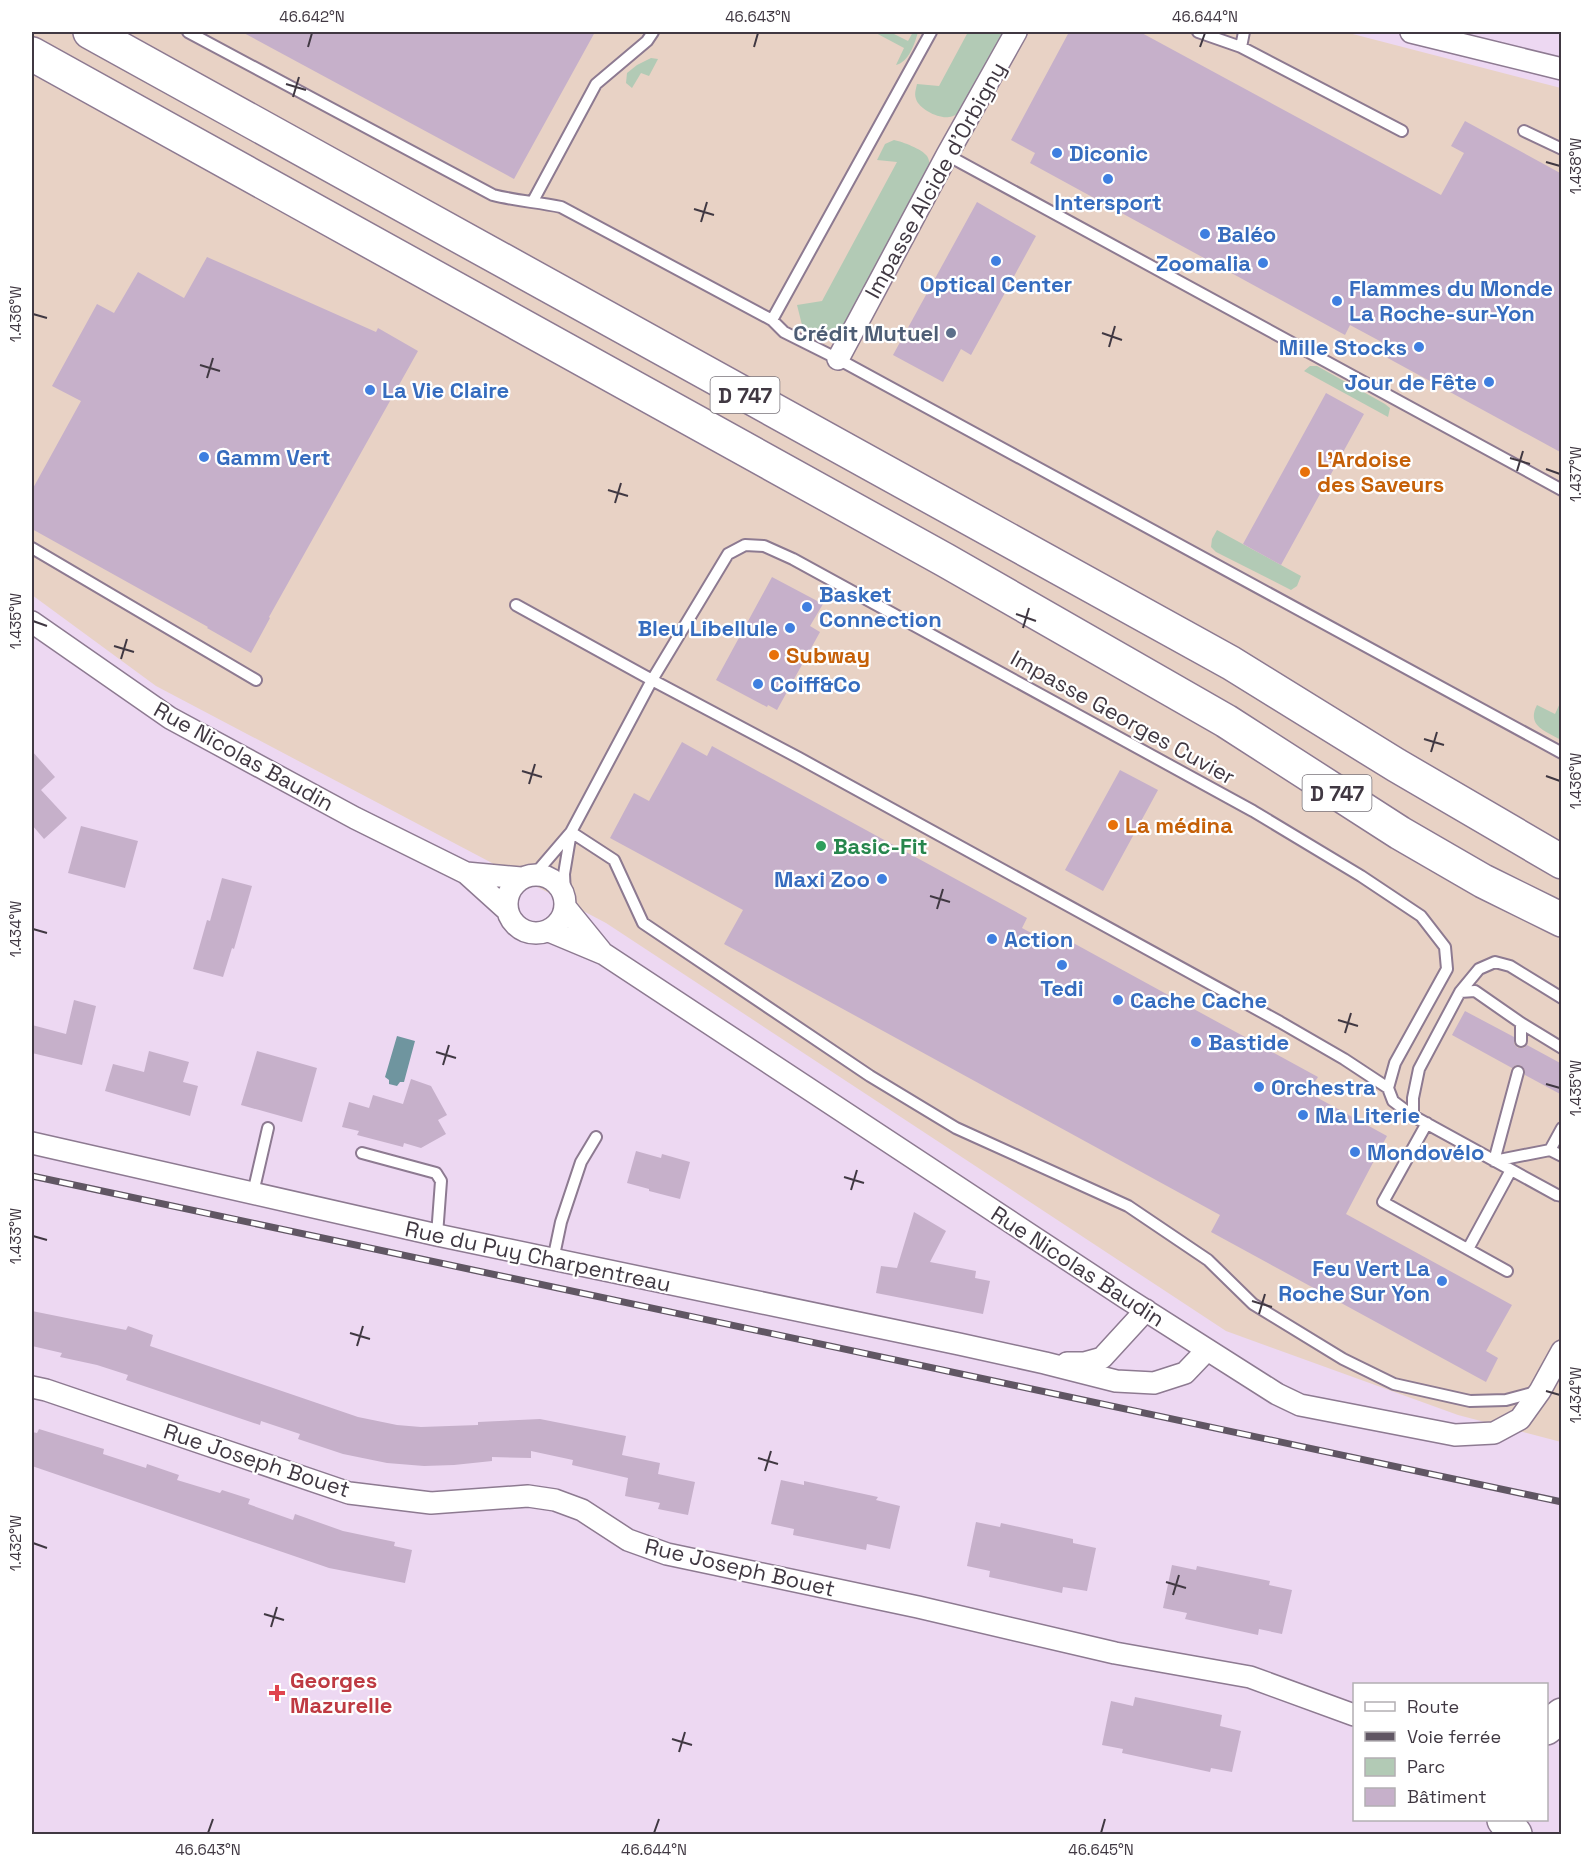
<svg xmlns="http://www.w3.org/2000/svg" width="1593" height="1866" viewBox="0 0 1593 1866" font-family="'Space Grotesk',sans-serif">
	<rect width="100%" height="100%" fill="#edd8f2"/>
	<!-- commercial -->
	<path fill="#e8d2c5" d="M 32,32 L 1345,32 L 1561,88 L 1561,1442 L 1458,1415 L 1226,1331 L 606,923 L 156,686 L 32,595 Z"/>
	<!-- green -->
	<path fill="#b2cab5" d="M 874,32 L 890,32 L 908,41 L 913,32 L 918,32 C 915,43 909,62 896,65 L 904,48 Z
		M 968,32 L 1006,32 L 962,110 C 958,113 954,117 949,117 C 939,119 919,109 916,99 C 914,94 916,89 917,84 L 939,86 Z
		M 651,58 L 658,59 L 649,76 L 641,73 L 632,88 L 626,83 L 627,73 L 637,65 Z
		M 894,140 C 903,142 922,149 927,156 C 931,162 929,169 927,176 L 840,333 L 834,338 L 828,340 L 815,335 L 802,325 L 797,305 L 822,301 L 897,162 L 877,160 L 885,144 Z
		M 1310,366 L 1317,366 L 1385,404 L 1390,408 L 1388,417 L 1304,371 Z
		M 1217,530 L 1301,576 L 1297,586 L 1291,590 L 1216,552 L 1211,547 L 1212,539 Z
		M 1561,701 L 1561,740 C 1546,731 1526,726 1537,705 L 1555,714 Z"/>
	<!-- water -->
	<path fill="#6f959f" d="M 397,1036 L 415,1041 L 404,1082 L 400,1082 L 397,1086 L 389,1084 L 389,1080 L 385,1077 Z"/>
	<!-- building -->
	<path fill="#c6b0ca" d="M 242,32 L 595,32 L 514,179 Z
		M 1069,32 L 1140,32 L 1441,195 L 1464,153 L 1451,146 L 1465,121 L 1562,174 L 1562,453 L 1384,356 L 1389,346 L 1350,325 L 1345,335 L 1030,163 L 1035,153 L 1011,140 Z
		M 977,202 L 1036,236 L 971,355 L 961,349 L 943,382 L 893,355 Z
		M 207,257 L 376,332 L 378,328 L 418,351 L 269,617 L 270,618 L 251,653 L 207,628 L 208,627 L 32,529 L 32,490 L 81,401 L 52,386 L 97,304 L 114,313 L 138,272 L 184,298 Z
		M 1326,393 L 1364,414 L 1281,565 L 1243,544 Z
		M 772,577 L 823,604 L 810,626 L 820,632 L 777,710 L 768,705 L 767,707 L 716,680 Z
		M 682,742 L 707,756 L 712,746 L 1027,918 L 1022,928 L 1061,949 L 1066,939 L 1318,1077 L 1312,1086 L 1322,1092 L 1318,1098 L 1387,1136 L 1346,1214 L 1512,1305 L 1486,1351 L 1498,1358 L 1486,1382 L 1211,1232 L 1220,1215 L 724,944 L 743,910 L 610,838 L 634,793 L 649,801 Z
		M 32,751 L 55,777 L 41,790 L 67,818 L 44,839 L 32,825 Z
		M 1120,770 L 1158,790 L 1103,891 L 1065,870 Z
		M 81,826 L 138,841 L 125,888 L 68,873 Z
		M 222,878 L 252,886 L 234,949 L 232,948 L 223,977 L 193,969 L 207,920 L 210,921 Z
		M 74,1000 L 96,1006 L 82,1065 L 32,1053 L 32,1025 L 66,1034 Z
		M 1465,1011 L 1514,1037 L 1514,1044 L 1518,1048 L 1524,1048 L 1527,1045 L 1562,1064 L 1562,1095 L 1525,1075 L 1525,1070 L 1520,1065 L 1516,1065 L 1512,1068 L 1452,1035 Z
		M 149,1051 L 189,1062 L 183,1082 L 198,1086 L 190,1116 L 105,1091 L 113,1064 L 144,1072 Z
		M 257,1051 L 317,1068 L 302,1122 L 241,1105 Z
		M 411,1079 L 431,1086 L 447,1115 L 438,1120 L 446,1134 L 421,1148 L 404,1143 L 403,1147 L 357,1135 L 359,1131 L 342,1127 L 349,1102 L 369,1108 L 373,1095 L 403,1104 Z
		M 636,1151 L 661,1158 L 662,1154 L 690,1162 L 680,1199 L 649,1191 L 649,1189 L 627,1183 Z
		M 914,1212 L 946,1231 L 930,1262 L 976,1271 L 975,1278 L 990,1281 L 983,1314 L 876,1293 L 881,1266 L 897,1268 Z
		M 32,1311 L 126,1330 L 128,1326 L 153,1335 L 150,1346 L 358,1417 L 397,1425 L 421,1427 L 478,1425 L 478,1422 L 540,1419 L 626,1436 L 622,1455 L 660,1463 L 658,1474 L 695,1482 L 688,1515 L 658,1509 L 660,1503 L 625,1496 L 628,1478 L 572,1465 L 573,1460 L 531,1451 L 531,1458 L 492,1457 L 492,1461 L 454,1465 L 424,1466 L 387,1463 L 343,1454 L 298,1439 L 300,1434 L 261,1421 L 260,1425 L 126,1380 L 128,1375 L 97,1365 L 60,1357 L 62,1353 L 32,1346 Z
		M 39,1429 L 104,1449 L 103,1454 L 146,1468 L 147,1464 L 179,1475 L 177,1480 L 220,1493 L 222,1490 L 250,1499 L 248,1504 L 293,1520 L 295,1514 L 343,1531 L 395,1542 L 394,1546 L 412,1550 L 405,1583 L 329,1568 L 32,1466 L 32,1432 L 37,1433 Z
		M 781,1480 L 804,1485 L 804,1481 L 878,1497 L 876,1500 L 900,1506 L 890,1549 L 867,1544 L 866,1550 L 793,1535 L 794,1529 L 771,1524 Z
		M 976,1522 L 1000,1527 L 1001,1523 L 1073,1539 L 1073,1543 L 1096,1548 L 1087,1591 L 1063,1587 L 1062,1593 L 989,1577 L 990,1571 L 967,1566 Z
		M 1172,1565 L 1196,1570 L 1197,1566 L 1270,1581 L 1269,1585 L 1292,1590 L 1282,1634 L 1259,1629 L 1258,1635 L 1185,1619 L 1187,1613 L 1163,1608 Z
		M 1135,1697 L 1222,1715 L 1220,1726 L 1241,1731 L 1232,1772 L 1211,1768 L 1210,1772 L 1122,1753 L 1123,1749 L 1102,1745 L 1111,1701 L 1133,1706 Z"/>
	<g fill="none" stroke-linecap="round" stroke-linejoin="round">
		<defs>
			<path id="lane" d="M 188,32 L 493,195 C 516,201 538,202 561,207 L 772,320 L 784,332 L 838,359 L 1562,753
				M 1198,32 L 1241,47 L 1402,131
				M 1241,47 L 1244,32
				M 1524,131 L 1562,149
				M 947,155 L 1562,490
				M 533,201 L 596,84 L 647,41 L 653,32
				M 772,320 L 931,32
				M 32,548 L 256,680
				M 516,605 L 652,680 L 799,758 L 1280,1022 L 1344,1059 L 1388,1088
				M 571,832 L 614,860 L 643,923 L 870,1076 L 956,1128 L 1128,1206 L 1208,1260 L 1253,1304 L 1343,1359 L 1394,1384 L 1470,1401 L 1506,1400 L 1536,1392
				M 535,874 L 571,832 L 652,680 L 728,554 L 745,545 L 764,546 L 793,559 L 1253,811 L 1361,876 L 1421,916 L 1445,947 L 1447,969 L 1395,1063 L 1388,1088 L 1393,1101 L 1413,1116 L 1557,1195 L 1562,1196
				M 565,894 L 564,874 L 571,832
				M 1460,992 L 1475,991 L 1521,1023 L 1562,1048
				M 1521,1023 L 1521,1041
				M 1518,1072 L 1494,1161 L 1550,1150
				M 1413,1116 L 1413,1098 L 1419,1069 L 1460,992 L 1479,969 L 1495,962 L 1510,966 L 1562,998
				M 1427,1123 L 1383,1202 L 1507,1271
				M 1562,1128 L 1550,1150 L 1562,1156
				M 362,1153 L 436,1173 L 441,1181 L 437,1235
				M 253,1193 L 268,1128
				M 1468,1249 L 1511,1170
				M 553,1260 L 561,1222 L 581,1162 L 596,1137"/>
			<path id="street" d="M 1411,32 L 1562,69
				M 838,359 L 947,155 L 1016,32
				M 32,622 L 170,718 L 355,818 L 466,873 L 507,910
				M 466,873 L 521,878
				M507 904a29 29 0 1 1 58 0a29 29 0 1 1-58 0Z
				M 566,908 L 601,951
				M 549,931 L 604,954 L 1126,1298 L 1277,1394 L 1300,1405 L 1455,1435 L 1494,1433 L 1520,1419 L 1540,1391 L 1562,1351
				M 32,1143 L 437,1235 L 959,1344 L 1045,1363 L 1116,1381 L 1154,1383 L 1185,1373 L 1207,1350
				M 1067,1363 L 1084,1363 L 1102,1358 L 1146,1310
				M 32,1387 L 46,1390 L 349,1493 L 431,1503 L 528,1496 L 555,1500 L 582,1510 L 628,1540 L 667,1554 L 918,1607 L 1115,1653 L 1250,1677 L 1354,1715"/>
			<path id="primary" d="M 1546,1728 L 1562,1715
				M 1504,1820 L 1515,1834"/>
			<path id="highway" d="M 90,32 L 1231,663 L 1396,765 L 1562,862
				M 32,54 L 945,560 L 1226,721 L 1400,833 L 1483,881 L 1562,920"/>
		</defs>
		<!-- lane casing -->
		<use href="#lane" stroke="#8d7a91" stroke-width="14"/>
		<!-- street casing -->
		<use href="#street" stroke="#8d7a91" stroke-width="24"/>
		<!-- primary casing -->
		<use href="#primary" stroke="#8d7a91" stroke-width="36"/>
		<!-- highway casing -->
		<use href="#highway" stroke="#8d7a91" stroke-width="36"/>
		<!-- lane -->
		<use href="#lane" stroke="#fff" stroke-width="10"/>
		<!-- street -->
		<use href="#street" stroke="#fff" stroke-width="21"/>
		<!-- primary -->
		<use href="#primary" stroke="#fff" stroke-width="33"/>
		<!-- highway -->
		<use href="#highway" stroke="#fff" stroke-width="33"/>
		<defs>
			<path id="rail" d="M 32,1176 L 1562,1502"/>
		</defs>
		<!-- rail casing -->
		<use href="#rail" stroke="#605663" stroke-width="7"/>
		<!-- rail -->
		<use href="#rail" stroke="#fff" stroke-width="4.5" stroke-dasharray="14" stroke-linecap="butt"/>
	</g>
	<!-- ticks -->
	<path fill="none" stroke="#403842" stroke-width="2" d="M 308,47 L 312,33M 754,47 L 758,33M 1200,47 L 1205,33M 286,84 L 306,90M 293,97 L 299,77M 1546,162 L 1560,166M 694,209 L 714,215M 701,222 L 707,202M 33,314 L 47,318M 1102,333 L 1122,340M 1109,347 L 1115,326M 200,365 L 220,371M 207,378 L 213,358M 1510,458 L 1530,464M 1546,469 L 1560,474M 1517,471 L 1523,451M 608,490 L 628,496M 615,503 L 621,483M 1016,614 L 1036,621M 33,621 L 47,626M 1023,628 L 1029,608M 114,646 L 134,652M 121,659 L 127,639M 1424,739 L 1444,745M 1431,752 L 1437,732M 522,771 L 542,777M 1546,776 L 1560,781M 529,784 L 535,764M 930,896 L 950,902M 937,909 L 943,889M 33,929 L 47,933M 1338,1020 L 1358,1026M 1345,1033 L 1351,1013M 436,1052 L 456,1058M 443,1065 L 449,1045M 1546,1084 L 1560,1088M 844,1177 L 864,1183M 851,1190 L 857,1170M 33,1236 L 47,1240M 1252,1301 L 1272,1307M 1259,1314 L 1265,1294M 350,1333 L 370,1339M 357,1346 L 363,1326M 1546,1391 L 1560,1395M 758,1458 L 778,1464M 765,1471 L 771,1451M 33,1543 L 47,1548M 1166,1582 L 1186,1588M 1173,1595 L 1179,1575M 264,1614 L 284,1620M 271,1627 L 277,1607M 672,1739 L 692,1745M 679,1752 L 685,1732M 208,1833 L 213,1819M 654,1833 L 659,1819M 1101,1833 L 1105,1819"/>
	<!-- markers -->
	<g fill="#3f7fe0" stroke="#fff" stroke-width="2">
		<circle cx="1057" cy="153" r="6"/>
		<circle cx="1108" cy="179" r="6"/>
		<circle cx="1205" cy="234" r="6"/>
		<circle cx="996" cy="261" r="6"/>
		<circle cx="1263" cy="263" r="6"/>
		<circle cx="1337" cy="301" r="6"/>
		<circle cx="1419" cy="347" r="6"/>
		<circle cx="1489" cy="382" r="6"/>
		<circle cx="370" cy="390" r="6"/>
		<circle cx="204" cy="457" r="6"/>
		<circle cx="807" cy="607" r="6"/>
		<circle cx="790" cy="628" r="6"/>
		<circle cx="758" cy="684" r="6"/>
		<circle cx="882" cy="879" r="6"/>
		<circle cx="992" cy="939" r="6"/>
		<circle cx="1062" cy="965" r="6"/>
		<circle cx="1118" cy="1000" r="6"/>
		<circle cx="1196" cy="1042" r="6"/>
		<circle cx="1259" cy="1087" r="6"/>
		<circle cx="1303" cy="1115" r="6"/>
		<circle cx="1355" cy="1152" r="6"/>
		<circle cx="1442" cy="1281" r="6"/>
	</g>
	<circle fill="#5c6f8a" stroke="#fff" stroke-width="2" cx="951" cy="333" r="6"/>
	<g fill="#e8710a" stroke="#fff" stroke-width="2">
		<circle cx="1305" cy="472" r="6"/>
		<circle cx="774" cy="655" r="6"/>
		<circle cx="1113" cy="825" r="6"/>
	</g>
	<circle fill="#2e9e5b" stroke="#fff" stroke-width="2" cx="821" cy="846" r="6"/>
	<path fill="#e0444e" stroke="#fff" stroke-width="2" d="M274 1684h6v6h6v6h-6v6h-6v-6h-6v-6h6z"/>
	<g text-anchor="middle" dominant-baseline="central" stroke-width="4.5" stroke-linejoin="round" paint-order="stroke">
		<!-- shield labels -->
		<g fill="#fff" stroke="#79747b" stroke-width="1.5">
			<rect x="710.5" y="377" width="69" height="36" rx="4.5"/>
			<rect x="1302.5" y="775" width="69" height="36" rx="4.5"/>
		</g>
		<g font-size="21" font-weight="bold" fill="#403842">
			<text x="745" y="395">D 747</text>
			<text x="1337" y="793">D 747</text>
		</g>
		<!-- shop labels -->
		<g font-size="22" font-weight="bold" fill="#366cbe" stroke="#fff" text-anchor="start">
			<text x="1069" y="153">Diconic</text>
			<text x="1108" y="202" text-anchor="middle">Intersport</text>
			<text x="1217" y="234">Baléo</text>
			<text x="1251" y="263" text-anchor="end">Zoomalia</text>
			<text x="996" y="284" text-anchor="middle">Optical Center</text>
			<text x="1349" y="288">Flammes du Monde<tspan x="1349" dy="25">La Roche-sur-Yon</tspan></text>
			<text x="1407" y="347" text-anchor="end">Mille Stocks</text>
			<text x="1477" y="382" text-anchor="end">Jour de Fête</text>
			<text x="382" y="390">La Vie Claire</text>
			<text x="216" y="457">Gamm Vert</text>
			<text x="819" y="594">Basket<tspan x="819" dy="25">Connection</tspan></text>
			<text x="778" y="628" text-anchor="end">Bleu Libellule</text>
			<text x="770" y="684">Coiff&amp;Co</text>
			<text x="870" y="879" text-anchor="end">Maxi Zoo</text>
			<text x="1004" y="939">Action</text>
			<text x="1062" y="988" text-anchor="middle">Tedi</text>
			<text x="1130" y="1000">Cache Cache</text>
			<text x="1208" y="1042">Bastide</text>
			<text x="1271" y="1087">Orchestra</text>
			<text x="1315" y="1115">Ma Literie</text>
			<text x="1367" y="1152">Mondovélo</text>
			<text x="1430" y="1268" text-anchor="end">Feu Vert La<tspan x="1430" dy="25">Roche Sur Yon</tspan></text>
		</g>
		<!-- street labels -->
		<g font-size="22" fill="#403842" stroke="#fff">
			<text transform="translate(935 180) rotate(-61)">Impasse Alcide d'Orbigny</text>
			<text transform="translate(1123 717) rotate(29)">Impasse Georges Cuvier</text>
			<text transform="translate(244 756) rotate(29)">Rue Nicolas Baudin</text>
			<text transform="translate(538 1256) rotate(12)">Rue du Puy Charpentreau</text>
			<text transform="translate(1078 1266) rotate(33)">Rue Nicolas Baudin</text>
			<text transform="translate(257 1460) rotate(18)">Rue Joseph Bouet</text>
			<text transform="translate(740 1567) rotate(13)">Rue Joseph Bouet</text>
		</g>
		<!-- service labels -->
		<g font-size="22" font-weight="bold" fill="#4e5e75" stroke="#fff" text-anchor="end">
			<text x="939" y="333">Crédit Mutuel</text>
		</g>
		<!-- food labels -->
		<g font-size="22" font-weight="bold" fill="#c56008" stroke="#fff" text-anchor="start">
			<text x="1317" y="459">L'Ardoise<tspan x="1317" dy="25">des Saveurs</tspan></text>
			<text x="786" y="655">Subway</text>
			<text x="1125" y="825">La médina</text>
		</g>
		<!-- leisure labels -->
		<g font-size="22" font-weight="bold" fill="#27864d" stroke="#fff" text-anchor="start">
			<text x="833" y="846">Basic-Fit</text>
		</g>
		<!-- health labels -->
		<g font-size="22" font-weight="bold" fill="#be3a42" stroke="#fff" text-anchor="start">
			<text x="290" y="1680">Georges<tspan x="290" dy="25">Mazurelle</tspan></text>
		</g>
	</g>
	<!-- border -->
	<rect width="1593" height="1866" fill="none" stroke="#ffffff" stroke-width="66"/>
	<!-- legend -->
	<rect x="1353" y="1683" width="195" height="138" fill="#ffffff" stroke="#b3afb3" stroke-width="1.5"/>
	<rect x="1365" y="1702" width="30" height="9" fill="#ffffff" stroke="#b3afb3" stroke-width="1.5"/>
	<text x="1407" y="1713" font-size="18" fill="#403842">Route</text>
	<rect x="1365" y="1732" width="30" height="9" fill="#605663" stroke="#b3afb3" stroke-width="1.5"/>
	<text x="1407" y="1743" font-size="18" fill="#403842">Voie ferrée</text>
	<rect x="1365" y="1758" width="30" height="18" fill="#b2cab5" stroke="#b3afb3" stroke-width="1.5"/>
	<text x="1407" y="1773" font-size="18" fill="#403842">Parc</text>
	<rect x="1365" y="1788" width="30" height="18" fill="#c6b0ca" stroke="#b3afb3" stroke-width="1.5"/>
	<text x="1407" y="1803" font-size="18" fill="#403842">Bâtiment</text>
	<rect x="33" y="33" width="1527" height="1800" fill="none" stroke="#403842" stroke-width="2"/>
	<g font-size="15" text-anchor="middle" fill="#403842">
		<text x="312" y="22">46.642°N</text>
		<text x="758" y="22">46.643°N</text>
		<text x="1205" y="22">46.644°N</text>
		<text transform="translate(1576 166) rotate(-90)" y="5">1.438°W</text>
		<text transform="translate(16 314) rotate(-90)" y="5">1.436°W</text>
		<text transform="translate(1576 474) rotate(-90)" y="5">1.437°W</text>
		<text transform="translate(16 621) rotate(-90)" y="5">1.435°W</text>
		<text transform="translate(1576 781) rotate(-90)" y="5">1.436°W</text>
		<text transform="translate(16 929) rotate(-90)" y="5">1.434°W</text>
		<text transform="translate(1576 1088) rotate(-90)" y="5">1.435°W</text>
		<text transform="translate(16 1236) rotate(-90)" y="5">1.433°W</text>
		<text transform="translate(1576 1395) rotate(-90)" y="5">1.434°W</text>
		<text transform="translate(16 1543) rotate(-90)" y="5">1.432°W</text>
		<text x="208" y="1855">46.643°N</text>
		<text x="654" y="1855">46.644°N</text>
		<text x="1101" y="1855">46.645°N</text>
	</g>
</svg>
